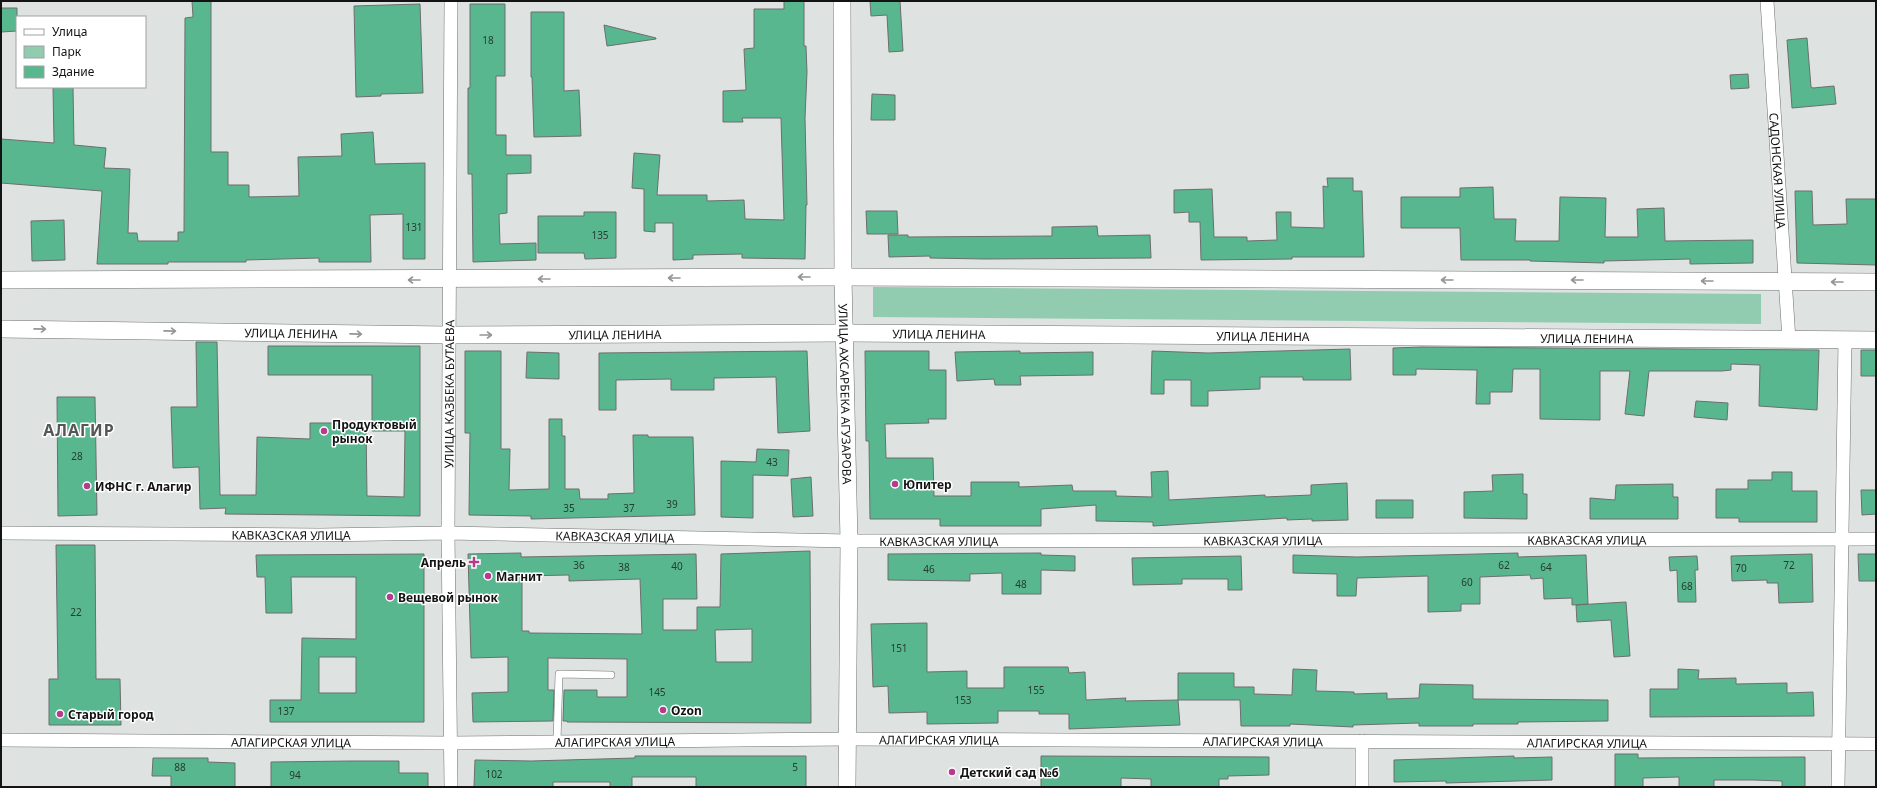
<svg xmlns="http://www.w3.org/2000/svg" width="1877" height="788" viewBox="0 0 1877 788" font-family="'Noto Sans',sans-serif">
	<rect width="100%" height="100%" fill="#dee2e0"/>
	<!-- green -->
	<path fill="#91cbb0" d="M 873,287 L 1761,294 L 1761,324 L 873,317 Z"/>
	<!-- building -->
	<path fill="#59b790" stroke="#6b6f6d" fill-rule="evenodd" d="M 192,1 L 211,1 L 211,152 L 228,152 L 228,185 L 249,185 L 249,197 L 299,196 L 298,157 L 342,156 L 341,134 L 373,132 L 375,164 L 425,163 L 425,259 L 403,259 L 403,214 L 370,215 L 371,262 L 319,262 L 319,258 L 246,260 L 246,262 L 168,262 L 168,264 L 97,264 L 102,191 L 1,183 L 1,139 L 54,143 L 53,87 L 73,87 L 74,145 L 106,148 L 104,168 L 130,169 L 128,233 L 137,233 L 138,241 L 178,241 L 178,232 L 184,232 L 185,18 L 193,17 Z
		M 784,1 L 804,1 L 804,46 L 806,46 L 807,72 L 805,118 L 807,205 L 806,205 L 805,259 L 742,258 L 742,254 L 693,255 L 693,259 L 673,260 L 673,223 L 655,223 L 655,232 L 644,231 L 644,189 L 632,188 L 634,153 L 660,155 L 657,195 L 707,195 L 707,201 L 744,200 L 745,219 L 784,220 L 781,118 L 742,118 L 743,122 L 723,122 L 723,91 L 746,90 L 744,49 L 754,48 L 754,9 L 784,9 Z
		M 870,1 L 900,1 L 903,51 L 889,52 L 887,15 L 871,16 Z
		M 420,4 L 423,93 L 381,94 L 381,96 L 356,97 L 354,6 Z
		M 470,4 L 505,4 L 505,76 L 496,76 L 496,135 L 506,135 L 506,155 L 531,155 L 531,173 L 507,174 L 507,213 L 499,214 L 500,244 L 536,243 L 536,260 L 473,262 L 472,174 L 468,174 L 468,88 L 470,88 Z
		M 1,8 L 17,8 L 17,31 L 1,32 Z
		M 531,12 L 564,12 L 564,91 L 579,90 L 581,136 L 534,137 L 532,77 L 531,77 Z
		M 604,25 L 656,38 L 656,39 L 607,46 Z
		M 1807,38 L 1811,87 L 1813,88 L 1834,86 L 1836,104 L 1792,108 L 1787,40 Z
		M 1748,74 L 1749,88 L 1731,89 L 1730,75 Z
		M 872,94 L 895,95 L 895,120 L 871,120 Z
		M 1327,178 L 1353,178 L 1353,191 L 1362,191 L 1364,257 L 1292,257 L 1292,259 L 1201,260 L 1200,222 L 1189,222 L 1189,212 L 1174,213 L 1174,190 L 1212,189 L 1214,237 L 1247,237 L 1247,241 L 1277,240 L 1276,212 L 1291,212 L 1291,227 L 1324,228 L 1323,186 L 1328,187 Z
		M 1493,187 L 1494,219 L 1516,219 L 1515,241 L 1559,241 L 1560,197 L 1606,198 L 1605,237 L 1638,237 L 1637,209 L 1664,208 L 1665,241 L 1753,240 L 1753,263 L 1690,264 L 1690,259 L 1604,261 L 1604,263 L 1530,261 L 1530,260 L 1461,260 L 1460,228 L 1401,228 L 1401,197 L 1460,197 L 1460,188 Z
		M 1795,191 L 1812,191 L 1813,225 L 1847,224 L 1846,199 L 1876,199 L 1876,265 L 1797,263 Z
		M 866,211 L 897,211 L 898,234 L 867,234 Z
		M 584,212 L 616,212 L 616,258 L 585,259 L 584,253 L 538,253 L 538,216 L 584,216 Z
		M 64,220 L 65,260 L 32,261 L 31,221 Z
		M 1097,226 L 1098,236 L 1150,235 L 1151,258 L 985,259 L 930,258 L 930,256 L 889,257 L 888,235 L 908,235 L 908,237 L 1052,236 L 1052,227 Z
		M 196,342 L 217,342 L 220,495 L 256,495 L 257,437 L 310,439 L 310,423 L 366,423 L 367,496 L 404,497 L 405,431 L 372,431 L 372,375 L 268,375 L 268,346 L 420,346 L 420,516 L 225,514 L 226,508 L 200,509 L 199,467 L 173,468 L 171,407 L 197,407 Z
		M 1421,347 L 1819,350 L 1817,410 L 1759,406 L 1760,365 L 1731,364 L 1731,370 L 1722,371 L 1649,371 L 1644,416 L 1625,414 L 1630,371 L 1600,371 L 1600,420 L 1540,419 L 1540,369 L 1513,369 L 1512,392 L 1490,392 L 1490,404 L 1476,404 L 1477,370 L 1416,369 L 1416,375 L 1393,375 L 1393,348 Z
		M 1350,349 L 1351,380 L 1303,380 L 1303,377 L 1260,377 L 1260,389 L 1208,391 L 1208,406 L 1191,406 L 1191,380 L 1164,380 L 1164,394 L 1151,394 L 1152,351 L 1208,353 Z
		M 1861,350 L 1876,350 L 1876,376 L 1861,376 Z
		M 465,351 L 501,351 L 501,449 L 510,449 L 509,490 L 549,489 L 549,419 L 562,419 L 562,436 L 565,436 L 565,489 L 579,489 L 580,499 L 608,499 L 608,494 L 634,493 L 633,435 L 648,435 L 648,437 L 693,437 L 695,515 L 531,519 L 531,516 L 469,515 L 470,433 L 465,433 Z
		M 807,351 L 810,431 L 778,433 L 776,377 L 714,378 L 714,390 L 671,390 L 671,379 L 616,380 L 616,410 L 599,410 L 599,353 Z
		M 865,351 L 929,351 L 929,370 L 946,370 L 946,419 L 928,419 L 929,423 L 885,424 L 886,458 L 933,458 L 934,496 L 971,496 L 971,482 L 1019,482 L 1019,487 L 1072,485 L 1073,491 L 1116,491 L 1116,496 L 1152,497 L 1151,472 L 1168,471 L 1169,500 L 1265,495 L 1265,497 L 1311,495 L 1311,485 L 1347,483 L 1348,520 L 1312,521 L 1312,519 L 1287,520 L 1287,518 L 1153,526 L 1153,522 L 1096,521 L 1096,505 L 1041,509 L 1041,526 L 940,526 L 940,519 L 870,519 L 869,441 L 866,441 Z
		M 1020,351 L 1020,353 L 1093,352 L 1093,375 L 1020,376 L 1021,385 L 995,385 L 994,379 L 957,381 L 955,352 Z
		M 527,352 L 559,353 L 559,379 L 526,378 Z
		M 57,397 L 95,397 L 97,515 L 58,516 Z
		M 1696,401 L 1728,403 L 1727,420 L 1694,417 Z
		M 757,449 L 789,450 L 788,476 L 753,475 L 753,518 L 721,517 L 721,461 L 756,462 Z
		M 1772,472 L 1792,472 L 1792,491 L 1817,491 L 1817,522 L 1739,522 L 1739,518 L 1716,518 L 1716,489 L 1748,489 L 1748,480 L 1772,480 Z
		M 1523,474 L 1523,494 L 1527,494 L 1527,519 L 1464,518 L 1464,492 L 1493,491 L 1492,475 Z
		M 811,477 L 813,516 L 793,517 L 791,479 Z
		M 1673,484 L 1673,497 L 1678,497 L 1678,519 L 1590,519 L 1590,498 L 1615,500 L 1616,485 Z
		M 1861,490 L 1876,490 L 1876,514 L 1862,515 Z
		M 1376,500 L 1413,500 L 1413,518 L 1376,518 Z
		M 56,545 L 95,545 L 96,679 L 120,679 L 121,725 L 49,725 L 49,679 L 58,679 Z
		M 810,551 L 811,723 L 567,722 L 567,721 L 563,721 L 564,690 L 597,690 L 597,697 L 627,697 L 627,659 L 548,658 L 548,690 L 554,690 L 553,721 L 473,722 L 472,693 L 508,692 L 508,657 L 471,658 L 468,554 L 521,553 L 521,557 L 696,554 L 697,599 L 663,599 L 663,630 L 697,630 L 697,607 L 720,607 L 721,554 ZM 569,575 L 569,581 L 640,579 L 642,634 L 529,633 L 529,631 L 522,631 L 522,576 ZM 752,629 L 752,662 L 716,662 L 715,630 Z
		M 1041,553 L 1041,555 L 1075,556 L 1075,571 L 1041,570 L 1041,594 L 1002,594 L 1002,573 L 970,574 L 970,581 L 888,580 L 888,554 Z
		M 1518,553 L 1518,557 L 1586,555 L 1588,604 L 1572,605 L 1572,598 L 1544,599 L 1543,578 L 1531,579 L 1530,575 L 1480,577 L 1480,604 L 1461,604 L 1461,611 L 1428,612 L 1428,576 L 1357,578 L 1356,596 L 1337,596 L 1337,574 L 1293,573 L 1293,555 L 1357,557 Z
		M 424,554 L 424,722 L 270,722 L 270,700 L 301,700 L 302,638 L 356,639 L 356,577 L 291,577 L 292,613 L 266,613 L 265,577 L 257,577 L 256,555 ZM 319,657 L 356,657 L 356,693 L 319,693 Z
		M 1812,554 L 1813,602 L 1779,603 L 1778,583 L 1767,583 L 1767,580 L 1732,581 L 1731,556 Z
		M 1858,554 L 1876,554 L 1876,581 L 1859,581 Z
		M 1241,556 L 1242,590 L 1228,590 L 1228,579 L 1182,579 L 1182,584 L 1133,585 L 1132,558 Z
		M 1697,556 L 1698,570 L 1695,570 L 1696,602 L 1678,602 L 1677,570 L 1670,571 L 1669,557 Z
		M 1626,602 L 1630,656 L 1614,657 L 1611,620 L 1577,622 L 1576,605 Z
		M 927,623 L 927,672 L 967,671 L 967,688 L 1004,688 L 1004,667 L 1068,667 L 1069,673 L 1085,672 L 1086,700 L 1126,698 L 1125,701 L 1178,700 L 1180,725 L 1069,729 L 1069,714 L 1039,714 L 1039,711 L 998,711 L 998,723 L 927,724 L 927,712 L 889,713 L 888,686 L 873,687 L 871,624 Z
		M 1293,669 L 1317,670 L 1316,691 L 1354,692 L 1354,694 L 1387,693 L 1387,699 L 1419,698 L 1420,684 L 1473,685 L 1473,699 L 1608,700 L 1608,721 L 1518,722 L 1518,724 L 1473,724 L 1473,726 L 1419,726 L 1419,723 L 1353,725 L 1353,727 L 1290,724 L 1290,726 L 1241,726 L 1240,700 L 1178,700 L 1178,673 L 1234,673 L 1234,687 L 1254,687 L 1254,694 L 1292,695 Z
		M 1678,669 L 1699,670 L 1698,679 L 1736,678 L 1736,684 L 1787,683 L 1787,693 L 1813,692 L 1814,716 L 1650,717 L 1650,689 L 1678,689 Z
		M 1615,754 L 1638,754 L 1638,758 L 1805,757 L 1805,787 L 1782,787 L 1782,781 L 1753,780 L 1714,780 L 1714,787 L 1679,787 L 1679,777 L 1643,778 L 1643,787 L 1615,787 Z
		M 635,756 L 806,756 L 806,787 L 696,787 L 696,777 L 632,777 L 632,787 L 610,787 L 610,782 L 553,782 L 553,787 L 474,787 L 475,760 L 531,761 L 635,758 Z
		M 1041,756 L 1269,757 L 1269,775 L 1228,776 L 1228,779 L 1219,779 L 1219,787 L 1151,787 L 1151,779 L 1121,778 L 1121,787 L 1041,787 Z
		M 1514,756 L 1514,758 L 1552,757 L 1552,780 L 1446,783 L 1446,781 L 1394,782 L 1394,760 Z
		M 153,758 L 208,758 L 208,762 L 235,763 L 235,787 L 171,787 L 171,776 L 152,776 Z
		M 349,761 L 399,761 L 399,773 L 428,773 L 428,787 L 271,787 L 271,762 Z"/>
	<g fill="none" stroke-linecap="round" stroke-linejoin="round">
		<defs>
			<path id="service" d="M 557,742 L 559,674 L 611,675"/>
			<g id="minor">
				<path id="s1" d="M 1767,1 L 1789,340"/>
				<path id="s2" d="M 1,533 L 320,535 L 448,533 L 849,541 L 1876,539"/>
				<path id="s3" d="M 1,740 L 450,743 L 848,739 L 1876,744"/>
				<path d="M 1362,741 L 1362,787"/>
				<path id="s4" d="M 451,787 L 448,533 L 451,1"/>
				<path d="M 1838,787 L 1845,341"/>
			</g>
			<g id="tertiary">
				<path id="s5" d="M 842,1 L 843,277 L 849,541 L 847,787"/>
				<path d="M 1,280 L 843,277 L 1876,282"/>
				<path id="s6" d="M 1,329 L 449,335 L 844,333 L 1876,340"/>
			</g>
		</defs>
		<!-- service casing -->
		<use href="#service" stroke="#6e716f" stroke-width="8"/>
		<!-- minor casing -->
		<use href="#minor" stroke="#6e716f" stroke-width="14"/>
		<!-- tertiary casing -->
		<use href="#tertiary" stroke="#6e716f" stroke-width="18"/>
		<!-- service -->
		<use href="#service" stroke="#fff" stroke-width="7"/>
		<!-- minor -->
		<use href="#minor" stroke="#fff" stroke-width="13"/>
		<!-- tertiary -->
		<use href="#tertiary" stroke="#fff" stroke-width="17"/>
	</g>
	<!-- one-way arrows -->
	<defs><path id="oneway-shaft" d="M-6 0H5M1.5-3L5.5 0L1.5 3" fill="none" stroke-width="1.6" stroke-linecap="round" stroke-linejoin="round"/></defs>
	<g stroke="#949594">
		<use href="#oneway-shaft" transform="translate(804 277) rotate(180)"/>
		<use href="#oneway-shaft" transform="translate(674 278) rotate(180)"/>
		<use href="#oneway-shaft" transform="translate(544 279) rotate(180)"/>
		<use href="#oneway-shaft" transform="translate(414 280) rotate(180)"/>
		<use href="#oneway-shaft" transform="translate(1447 280) rotate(-180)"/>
		<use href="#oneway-shaft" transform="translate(1577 280) rotate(-180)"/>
		<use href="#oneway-shaft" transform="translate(1707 281) rotate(-180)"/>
		<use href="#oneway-shaft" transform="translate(1837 282) rotate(-180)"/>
		<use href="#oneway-shaft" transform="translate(40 329) rotate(1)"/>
		<use href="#oneway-shaft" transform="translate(170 331) rotate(1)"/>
		<use href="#oneway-shaft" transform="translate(356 334) rotate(1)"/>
		<use href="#oneway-shaft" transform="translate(486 335)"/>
	</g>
	<!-- markers -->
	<g fill="#b73b8c" stroke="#fff" stroke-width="1.5">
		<circle cx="324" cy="431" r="4"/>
		<circle cx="895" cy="484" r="4"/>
		<circle cx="87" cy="486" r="4"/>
		<path d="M472 556h4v4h4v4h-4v4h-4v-4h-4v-4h4z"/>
		<circle cx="488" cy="576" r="4"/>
		<circle cx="390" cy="597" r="4"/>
		<circle cx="663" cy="710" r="4"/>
		<circle cx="60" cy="714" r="4"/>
		<circle cx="952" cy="772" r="4"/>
	</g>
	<g text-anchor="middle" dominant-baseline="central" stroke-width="3" stroke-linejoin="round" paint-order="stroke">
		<!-- number labels -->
		<g font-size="10" fill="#243c32">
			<text x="488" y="40">18</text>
			<text x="414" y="227">131</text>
			<text x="600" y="235">135</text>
			<text x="77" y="456">28</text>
			<text x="772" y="462">43</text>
			<text x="672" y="504">39</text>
			<text x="569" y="508">35</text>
			<text x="629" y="508">37</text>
			<text x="579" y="565">36</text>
			<text x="1504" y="565">62</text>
			<text x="1789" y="565">72</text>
			<text x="677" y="566">40</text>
			<text x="624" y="567">38</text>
			<text x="1546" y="567">64</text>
			<text x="1741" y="568">70</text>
			<text x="929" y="569">46</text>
			<text x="1467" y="582">60</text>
			<text x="1021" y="584">48</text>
			<text x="1687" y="586">68</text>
			<text x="76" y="612">22</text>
			<text x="899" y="648">151</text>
			<text x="1036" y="690">155</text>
			<text x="657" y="692">145</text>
			<text x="963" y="700">153</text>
			<text x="286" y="711">137</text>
			<text x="180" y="767">88</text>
			<text x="795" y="767">5</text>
			<text x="494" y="774">102</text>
			<text x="295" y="775">94</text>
		</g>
		<!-- street labels -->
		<g font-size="12" fill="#121312" stroke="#fff">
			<text stroke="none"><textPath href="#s1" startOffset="170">САДОНСКАЯ УЛИЦА</textPath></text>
			<text stroke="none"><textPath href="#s6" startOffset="290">УЛИЦА ЛЕНИНА</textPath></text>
			<text stroke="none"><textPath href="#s6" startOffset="614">УЛИЦА ЛЕНИНА</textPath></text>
			<text stroke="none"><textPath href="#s6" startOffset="938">УЛИЦА ЛЕНИНА</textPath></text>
			<text stroke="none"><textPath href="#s6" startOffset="1262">УЛИЦА ЛЕНИНА</textPath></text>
			<text stroke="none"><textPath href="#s6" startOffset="1586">УЛИЦА ЛЕНИНА</textPath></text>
			<text stroke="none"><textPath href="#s4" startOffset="393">УЛИЦА КАЗБЕКА БУТАЕВА</textPath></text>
			<text stroke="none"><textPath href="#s5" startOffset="393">УЛИЦА АХСАРБЕКА АГУЗАРОВА</textPath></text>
			<text stroke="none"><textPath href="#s2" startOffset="290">КАВКАЗСКАЯ УЛИЦА</textPath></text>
			<text stroke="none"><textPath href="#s2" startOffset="614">КАВКАЗСКАЯ УЛИЦА</textPath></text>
			<text stroke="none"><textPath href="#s2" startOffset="1262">КАВКАЗСКАЯ УЛИЦА</textPath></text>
			<text stroke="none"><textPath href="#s2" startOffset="1586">КАВКАЗСКАЯ УЛИЦА</textPath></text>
			<text stroke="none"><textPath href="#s2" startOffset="938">КАВКАЗСКАЯ УЛИЦА</textPath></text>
			<text stroke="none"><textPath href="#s3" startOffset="938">АЛАГИРСКАЯ УЛИЦА</textPath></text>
			<text stroke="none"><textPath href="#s3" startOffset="1262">АЛАГИРСКАЯ УЛИЦА</textPath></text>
			<text stroke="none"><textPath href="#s3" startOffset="614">АЛАГИРСКАЯ УЛИЦА</textPath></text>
			<text stroke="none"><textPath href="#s3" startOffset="290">АЛАГИРСКАЯ УЛИЦА</textPath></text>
			<text stroke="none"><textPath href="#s3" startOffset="1586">АЛАГИРСКАЯ УЛИЦА</textPath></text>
		</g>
		<!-- poi labels -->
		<g font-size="12" font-weight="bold" fill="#121312" stroke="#fff" text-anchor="start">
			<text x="332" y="424">Продуктовый<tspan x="332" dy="14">рынок</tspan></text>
			<text x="903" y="484">Юпитер</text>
			<text x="95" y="486">ИФНС г. Алагир</text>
			<text x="466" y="562" text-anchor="end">Апрель</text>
			<text x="496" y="576">Магнит</text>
			<text x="398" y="597">Вещевой рынок</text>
			<text x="671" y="710">Ozon</text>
			<text x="68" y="714">Старый город</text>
			<text x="960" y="772">Детский сад №6</text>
		</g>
		<!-- district labels -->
		<g font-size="16" font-weight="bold" letter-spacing="1" fill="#545755" stroke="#fff">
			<text x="79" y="430">АЛАГИР</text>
		</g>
	</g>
	<!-- border -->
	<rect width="1877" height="788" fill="none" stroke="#121312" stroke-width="4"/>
	<!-- legend -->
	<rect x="16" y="16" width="130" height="72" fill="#ffffff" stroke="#a0a1a0"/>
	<rect x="24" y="29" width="20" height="6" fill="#ffffff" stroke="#a0a1a0"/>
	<text x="52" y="36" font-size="12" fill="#121312">Улица</text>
	<rect x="24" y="46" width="20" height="12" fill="#91cbb0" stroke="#a0a1a0"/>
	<text x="52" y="56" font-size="12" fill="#121312">Парк</text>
	<rect x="24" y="66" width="20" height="12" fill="#59b790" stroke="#a0a1a0"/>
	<text x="52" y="76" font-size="12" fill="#121312">Здание</text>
</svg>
